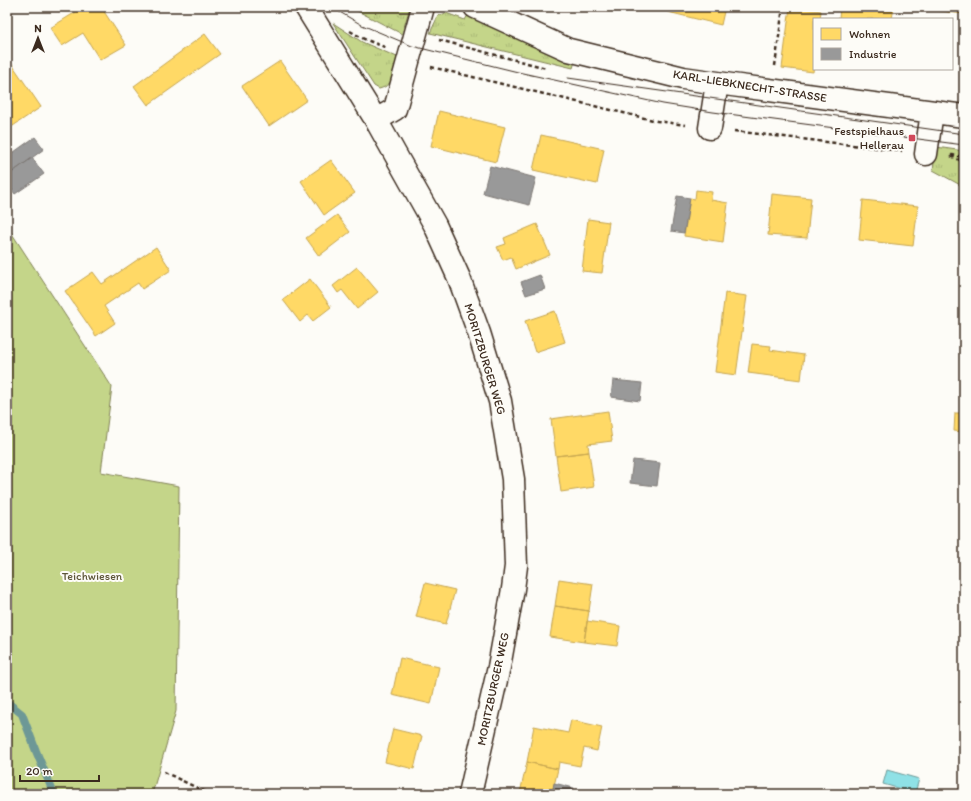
<svg xmlns="http://www.w3.org/2000/svg" width="971" height="801" viewBox="0 0 971 801" font-family="Itim,sans-serif">
	<defs>
		<pattern id="grass-tufts" width="24" height="20" patternUnits="userSpaceOnUse"><rect width="24" height="20" fill="#c4d589"/><path d="M3 7l-1-3M5 7V3M7 7l1-3M15 17l-1-3M17 17v-4M19 17l1-3" fill="none" stroke="#a9b776"/></pattern>
	</defs>
	<rect width="100%" height="100%" fill="#fdfcf7"/>
	<filter id="ink" filterUnits="userSpaceOnUse"><feTurbulence type="fractalNoise" baseFrequency=".025" numOctaves="2"/><feDisplacementMap in="SourceGraphic" scale="8" xChannelSelector="R" yChannelSelector="G"/><feConvolveMatrix kernelMatrix="1 2 1 2 8 2 1 2 1" color-interpolation-filters="sRGB"/></filter>
	<g filter="url(#ink)">
		<!-- grass -->
		<path fill="url(#grass-tufts)" stroke="#808054" d="M 350,7 L 410,7 L 402,34 Z
			M 446,13 L 465,20 L 468,15 L 534,46 L 576,58 L 573,68 L 430,33 L 438,16 Z
			M 333,23 L 362,42 L 397,57 C 395,71 395,85 379,89 L 374,86 Z
			M 936,147 L 964,151 L 964,187 L 933,170 Z"/>
		<!-- park -->
		<path fill="#c4d589" stroke="#808054" d="M 7,226 L 112,387 L 101,472 L 179,486 L 176,711 L 152,794 L 7,794 Z"/>
		<!-- water -->
		<path fill="#8fe1e6" stroke="#6d9896" d="M 887,770 L 919,779 L 915,793 L 883,784 Z"/>
		<!-- homes -->
		<path fill="#ffd966" stroke="#c4a450" d="M 84,7 L 101,7 L 126,45 L 100,60 L 83,33 L 62,46 L 50,28 Z
			M 650,7 L 673,7 L 672,13 Z
			M 673,7 L 725,7 L 721,25 L 672,13 Z
			M 790,7 L 821,11 L 820,19 L 814,19 L 814,63 L 813,72 L 782,68 Z
			M 840,7 L 894,7 L 892,19 L 839,19 Z
			M 912,7 L 964,7 L 964,14 Z
			M 205,34 L 220,54 L 148,105 L 134,86 Z
			M 7,57 L 41,107 L 7,130 Z
			M 280,61 L 307,100 L 269,126 L 242,86 Z
			M 439,111 L 505,127 L 496,162 L 431,146 Z
			M 541,135 L 604,149 L 597,184 L 533,170 Z
			M 331,160 L 355,193 L 324,215 L 301,181 Z
			M 696,190 L 712,192 L 711,200 L 728,203 L 723,242 L 684,236 L 690,198 L 695,199 Z
			M 772,194 L 811,198 L 807,238 L 768,235 Z
			M 863,200 L 918,206 L 913,246 L 859,240 Z
			M 337,215 L 350,232 L 319,256 L 306,238 Z
			M 588,219 L 609,222 L 602,273 L 582,271 Z
			M 537,224 L 550,255 L 516,269 L 511,257 L 503,260 L 497,247 L 506,244 L 504,238 Z
			M 156,247 L 171,270 L 142,289 L 138,283 L 104,306 L 115,323 L 96,336 L 65,291 L 93,272 L 102,284 Z
			M 357,267 L 378,292 L 357,309 L 342,290 L 338,293 L 333,286 Z
			M 310,279 L 331,307 L 313,321 L 308,315 L 300,322 L 283,300 Z
			M 725,293 L 747,296 L 736,375 L 715,372 Z
			M 555,311 L 565,342 L 535,352 L 525,321 Z
			M 963,343 L 964,343 L 964,378 L 961,378 Z
			M 752,344 L 771,346 L 770,350 L 804,355 L 801,380 L 748,373 Z
			M 608,411 L 612,441 L 588,444 L 589,452 L 556,456 L 551,419 Z
			M 955,413 L 964,413 L 964,432 L 954,431 Z
			M 589,452 L 594,487 L 561,492 L 556,456 Z
			M 559,579 L 593,584 L 589,611 L 555,606 Z
			M 425,583 L 455,590 L 446,624 L 416,617 Z
			M 555,606 L 589,611 L 584,642 L 550,637 Z
			M 587,621 L 620,626 L 617,646 L 584,642 Z
			M 400,658 L 439,667 L 431,704 L 392,695 Z
			M 571,720 L 602,727 L 597,751 L 584,748 L 580,766 L 559,762 L 558,769 L 527,762 L 534,726 L 568,733 Z
			M 393,729 L 422,736 L 414,769 L 385,762 Z
			M 527,762 L 558,769 L 552,794 L 524,794 L 520,793 Z"/>
		<!-- industry -->
		<path fill="#999" stroke="#7d7874" d="M 35,137 L 44,149 L 7,176 L 7,157 Z
			M 32,158 L 44,174 L 15,194 L 7,183 L 7,176 Z
			M 490,166 L 536,178 L 529,205 L 483,193 Z
			M 677,196 L 690,198 L 684,233 L 671,231 Z
			M 540,275 L 545,289 L 526,295 L 521,282 Z
			M 613,380 L 642,383 L 640,401 L 611,397 Z
			M 633,460 L 660,463 L 657,486 L 630,483 Z
			M 554,783 L 574,788 L 572,794 L 552,794 Z"/>
		<g fill="none" stroke-linecap="round" stroke-linejoin="round">
			<!-- stream -->
			<path stroke="#6d9896" stroke-width="8" d="M 7,702 L 22,714 L 36,751 L 54,794"/>
			<defs>
				<path id="minor" d="M 306,7 L 376,120 L 435,225 L 459,278 L 479,333 L 500,401 L 513,479 L 516,566 L 513,589 L 499,667 L 470,794
					M 475,7 L 569,50 L 683,78 L 732,85 L 964,116
					M 376,120 L 395,109 L 423,7
					M 710,128 L 717,83
					M 926,154 L 932,112"/>
			</defs>
			<!-- minor casing -->
			<use href="#minor" stroke="#3b2a1e" stroke-width="25"/>
			<!-- path -->
			<path stroke="#3b2a1e" stroke-width="2.5" stroke-dasharray="4 3" stroke-linecap="butt" d="M 350,31 L 364,39 L 387,48
				M 439,40 L 546,68
				M 775,66 L 783,7
				M 431,67 L 657,121 L 686,125
				M 734,131 L 902,151
				M 951,155 L 964,157
				M 951,156 L 964,162
				M 164,772 L 210,794"/>
			<!-- minor -->
			<use href="#minor" stroke="#fdfcf7" stroke-width="22"/>
			<!-- tram -->
			<path stroke="#3b2a1e" stroke-width="1" d="M 331,7 L 362,25 L 412,46 L 518,72 L 663,104 L 713,112 L 964,145
				M 568,78 L 964,134"/>
		</g>
	</g>
	<!-- markers -->
	<rect fill="#d1495b" stroke="#fdfcf7" stroke-width="1.5" x="908" y="134" width="8" height="8" rx="2"/>
	<g text-anchor="middle" dominant-baseline="central" stroke-width="4" stroke-linejoin="round" paint-order="stroke">
		<!-- street labels -->
		<g font-size="12" fill="#3b2a1e" stroke="#fdfcf7">
			<text transform="translate(750 86) rotate(9)">KARL-LIEBKNECHT-STRASSE</text>
			<text transform="translate(485 359) rotate(73)">MORITZBURGER WEG</text>
			<text transform="translate(493 689) rotate(-78)">MORITZBURGER WEG</text>
		</g>
		<!-- poi labels -->
		<g font-size="12" fill="#3b2a1e" stroke="#fdfcf7" text-anchor="end">
			<text x="904" y="131">Festspielhaus<tspan x="904" dy="14">Hellerau</tspan></text>
		</g>
		<!-- park labels -->
		<g font-size="12" fill="#5d5539" stroke="#fdfcf7">
			<text x="92" y="576">Teichwiesen</text>
		</g>
	</g>
	<!-- margin -->
	<rect width="971" height="801" fill="none" stroke="#fdfcf7" stroke-width="24"/>
	<rect x="12" y="12" width="947" height="777" fill="none" stroke="#3b2a1e" stroke-width="1.5" filter="url(#ink)"/>
	<!-- legend -->
	<rect x="813" y="18" width="140" height="52" fill="#fdfcf7" stroke="#afa8a0"/>
	<rect x="821" y="28" width="20" height="12" fill="#ffd966" stroke="#afa8a0"/>
	<text x="849" y="38" font-size="12" fill="#3b2a1e">Wohnen</text>
	<rect x="821" y="48" width="20" height="12" fill="#999999" stroke="#afa8a0"/>
	<text x="849" y="58" font-size="12" fill="#3b2a1e">Industrie</text>
	<!-- north arrow -->
	<g transform="translate(38 38)" stroke="#fdfcf7" stroke-width="3" paint-order="stroke">
	<path d="M0-3L7 15L0 10L-7 15Z" fill="#3b2a1e"/>
	<text y="-6" font-size="11" font-weight="bold" text-anchor="middle" fill="#3b2a1e">N</text>
	</g>
	<!-- scale -->
	<path d="M20 775v6h79v-6" fill="none" stroke="#3b2a1e" stroke-width="2"/>
	<text x="26" y="775" font-size="12" fill="#3b2a1e" stroke="#fdfcf7" stroke-width="3" paint-order="stroke">20 m</text>
</svg>
